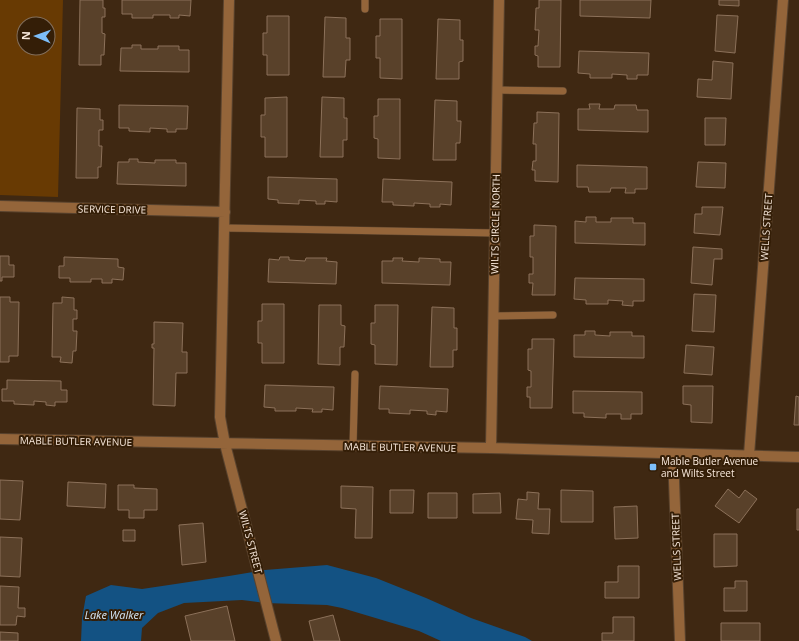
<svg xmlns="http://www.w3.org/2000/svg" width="799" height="641" viewBox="0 0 799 641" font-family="'Open Sans',sans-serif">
	<rect width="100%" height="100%" fill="#3f2812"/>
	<!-- green -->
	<path fill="#683a03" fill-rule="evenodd" d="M 0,0 L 63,0 L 58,197 L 0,195 ZM 24,24 L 48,24 L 48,48 L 24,48 Z"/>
	<!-- water -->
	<path fill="#135283" d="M 327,565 L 376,578 L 426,598 L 471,618 L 525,637 L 532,641 L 441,641 L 419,631 L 342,608 L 327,605 L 265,603 L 242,600 L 184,603 L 158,613 L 142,628 L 141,641 L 81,641 L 82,618 L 86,596 L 111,585 L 142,589 L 229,576 L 265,570 Z"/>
	<!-- building -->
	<path fill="#59412a" stroke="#8c715a" d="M 80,0 L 103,0 L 103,8 L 105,8 L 105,17 L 102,17 L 102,33 L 105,34 L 104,55 L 101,55 L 101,65 L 79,65 Z
		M 122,0 L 191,0 L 190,16 L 179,15 L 179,18 L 170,18 L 170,15 L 153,15 L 153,18 L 132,18 L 132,14 L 122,14 Z
		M 539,0 L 561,0 L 560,67 L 538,67 L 538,56 L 535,55 L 535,46 L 538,46 L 539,30 L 535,30 L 536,8 L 539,8 Z
		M 580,0 L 651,0 L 650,18 L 580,16 Z
		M 719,0 L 739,0 L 739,6 L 719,5 Z
		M 717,15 L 738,16 L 735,53 L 715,51 Z
		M 267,16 L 289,16 L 289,75 L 267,75 L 267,55 L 263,55 L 263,33 L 267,33 Z
		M 325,17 L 346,18 L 346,38 L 350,38 L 350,60 L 346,60 L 345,77 L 323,77 Z
		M 380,19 L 402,19 L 402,79 L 380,78 L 380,58 L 376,58 L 376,36 L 380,36 Z
		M 438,19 L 460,20 L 460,40 L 463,40 L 463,61 L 459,62 L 459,79 L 436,79 Z
		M 132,45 L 141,45 L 141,49 L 158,49 L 158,46 L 179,46 L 179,50 L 189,50 L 189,72 L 120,71 L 121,48 L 132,48 Z
		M 579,51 L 649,53 L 648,75 L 637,75 L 637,79 L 627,79 L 627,75 L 612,74 L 612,78 L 590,78 L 590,74 L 578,73 Z
		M 713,61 L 733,63 L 731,99 L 697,97 L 698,79 L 712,80 Z
		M 287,97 L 287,157 L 265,157 L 265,137 L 261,137 L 261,115 L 265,115 L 265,98 Z
		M 322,97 L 344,98 L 344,118 L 347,118 L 347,140 L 343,140 L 343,157 L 320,157 Z
		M 378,99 L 400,99 L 400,159 L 378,158 L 378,139 L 374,138 L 374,116 L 378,116 Z
		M 435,100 L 457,101 L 457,121 L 461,121 L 460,143 L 456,143 L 456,160 L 433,160 Z
		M 589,104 L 600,104 L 599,109 L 614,109 L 615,105 L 636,105 L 637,110 L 648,110 L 648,132 L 578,130 L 578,109 L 590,109 Z
		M 119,105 L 188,106 L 187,129 L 176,129 L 176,132 L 167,132 L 167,129 L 150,128 L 150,132 L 129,131 L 129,128 L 119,128 Z
		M 77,108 L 100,109 L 100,120 L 103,120 L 103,130 L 99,130 L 99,146 L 102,146 L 101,167 L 98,167 L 98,178 L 76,178 Z
		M 537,112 L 559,113 L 558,182 L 535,181 L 535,170 L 532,170 L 533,161 L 536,161 L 536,144 L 533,144 L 534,123 L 537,123 Z
		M 705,118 L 726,118 L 725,145 L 705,145 Z
		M 129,159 L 138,159 L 138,162 L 155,163 L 155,160 L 176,160 L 176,163 L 186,163 L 186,186 L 117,184 L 118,162 L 129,162 Z
		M 698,162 L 726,163 L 725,188 L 696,187 Z
		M 577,165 L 647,167 L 647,189 L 635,189 L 635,193 L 625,193 L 626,188 L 611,188 L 610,192 L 589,192 L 588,187 L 577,187 Z
		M 268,177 L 337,179 L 337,202 L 325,201 L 325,204 L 316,204 L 316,201 L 299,200 L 299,204 L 278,203 L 278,200 L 268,199 Z
		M 383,179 L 452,182 L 451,205 L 440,204 L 440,207 L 430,207 L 430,204 L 414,203 L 414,206 L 393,205 L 393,202 L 382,202 Z
		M 702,207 L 723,207 L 720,235 L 694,233 L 695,214 L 702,214 Z
		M 586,217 L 596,217 L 596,222 L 611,222 L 611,218 L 633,218 L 633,223 L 645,223 L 645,245 L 575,243 L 575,221 L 586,222 Z
		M 534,225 L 556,226 L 555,295 L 532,295 L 533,283 L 529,283 L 529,274 L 533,274 L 533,257 L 530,257 L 530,236 L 534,236 Z
		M 693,247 L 722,249 L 722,259 L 714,259 L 712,285 L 691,283 Z
		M 0,256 L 9,256 L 9,265 L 14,265 L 14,277 L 2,277 L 2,281 L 0,281 Z
		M 64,257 L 118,259 L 118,267 L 124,268 L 123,280 L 112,279 L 112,283 L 102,283 L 102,279 L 91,279 L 91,282 L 70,282 L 70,278 L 59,278 L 59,266 L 64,266 Z
		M 280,257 L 289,257 L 289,260 L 305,261 L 306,258 L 327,258 L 326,261 L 337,262 L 336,284 L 268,282 L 269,259 L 279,260 Z
		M 393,258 L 403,258 L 402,261 L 419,262 L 419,258 L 440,259 L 440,262 L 451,262 L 450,285 L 382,283 L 382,261 L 393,261 Z
		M 575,278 L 644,279 L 644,301 L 633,301 L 633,306 L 622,305 L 623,301 L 608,300 L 608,304 L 586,304 L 586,300 L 574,299 Z
		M 694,294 L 716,295 L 714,332 L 692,331 Z
		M 0,297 L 10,297 L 10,302 L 19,302 L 18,356 L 9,356 L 9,362 L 0,362 Z
		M 62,297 L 74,298 L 74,310 L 77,310 L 77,319 L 73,319 L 73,331 L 77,331 L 76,351 L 73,351 L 72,363 L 60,362 L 61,357 L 52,357 L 53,303 L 62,303 Z
		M 262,304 L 284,304 L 284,363 L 262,363 L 262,343 L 258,343 L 258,321 L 262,321 Z
		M 319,305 L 341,305 L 341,325 L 345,326 L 344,347 L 340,347 L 340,365 L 318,364 Z
		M 375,305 L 398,305 L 397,365 L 375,364 L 375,345 L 371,344 L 371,323 L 375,323 Z
		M 432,307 L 454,308 L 454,328 L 457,328 L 457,350 L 453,350 L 453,367 L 430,367 Z
		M 154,322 L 183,323 L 182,352 L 187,352 L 187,373 L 176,373 L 175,406 L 153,405 L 154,348 L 152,348 L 152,344 L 154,344 Z
		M 585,331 L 595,331 L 595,335 L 610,336 L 610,332 L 632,332 L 632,336 L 644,336 L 644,358 L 574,357 L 574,335 L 585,335 Z
		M 532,339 L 554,339 L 552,408 L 530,408 L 530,397 L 527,397 L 527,387 L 531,387 L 531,371 L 528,370 L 528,349 L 532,349 Z
		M 686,345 L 714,347 L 712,375 L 684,373 Z
		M 7,380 L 61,381 L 61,390 L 67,390 L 67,402 L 55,402 L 55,406 L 46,405 L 46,402 L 34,401 L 34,405 L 14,404 L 14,401 L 2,401 L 2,389 L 7,389 Z
		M 265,385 L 334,387 L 333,410 L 322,409 L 322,412 L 312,412 L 313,409 L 296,408 L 296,411 L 275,411 L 275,408 L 264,407 Z
		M 380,386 L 448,389 L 447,412 L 436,411 L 436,415 L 427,414 L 427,411 L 410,410 L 410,414 L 389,413 L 389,409 L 379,409 Z
		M 683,386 L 713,386 L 712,423 L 691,422 L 691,405 L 683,404 Z
		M 573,391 L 642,392 L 642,414 L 631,414 L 631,419 L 621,419 L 621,414 L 606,414 L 606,418 L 584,417 L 584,413 L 573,413 Z
		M 796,396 L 799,397 L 799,425 L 794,425 Z
		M 0,480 L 23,481 L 20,520 L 0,519 Z
		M 68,482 L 106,484 L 105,508 L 67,506 Z
		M 118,485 L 134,485 L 134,488 L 157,489 L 157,510 L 144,510 L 144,518 L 129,518 L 129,510 L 118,510 Z
		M 341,486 L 373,487 L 372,538 L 355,538 L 356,509 L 341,508 Z
		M 728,489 L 739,498 L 745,490 L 757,499 L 739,523 L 715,506 Z
		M 390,490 L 414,490 L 413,513 L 390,513 Z
		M 561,490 L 593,491 L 593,522 L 561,522 Z
		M 527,492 L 539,493 L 538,509 L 550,509 L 549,534 L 532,533 L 533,520 L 516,519 L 518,499 L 527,500 Z
		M 428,493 L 457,493 L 457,518 L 428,518 Z
		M 500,493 L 501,513 L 473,513 L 473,494 Z
		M 637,506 L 638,538 L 615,539 L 614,507 Z
		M 797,509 L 799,509 L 799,530 L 797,530 Z
		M 203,523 L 206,562 L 182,565 L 179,525 Z
		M 123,530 L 135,530 L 135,541 L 123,541 Z
		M 714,534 L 737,534 L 737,566 L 714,567 Z
		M 0,537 L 22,538 L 20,577 L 0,576 Z
		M 618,566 L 639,566 L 639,598 L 605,598 L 605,582 L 618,582 Z
		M 735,581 L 747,581 L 747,611 L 724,611 L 724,588 L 735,588 Z
		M 0,586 L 19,587 L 18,608 L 25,608 L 25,617 L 17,616 L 16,625 L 0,625 Z
		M 227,606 L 235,641 L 191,641 L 185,616 Z
		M 333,615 L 340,641 L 314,641 L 309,621 Z
		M 613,617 L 634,617 L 634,641 L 602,641 L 602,633 L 613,633 Z
		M 721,623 L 760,623 L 760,641 L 721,641 Z
		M 0,632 L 18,633 L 18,641 L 0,641 Z"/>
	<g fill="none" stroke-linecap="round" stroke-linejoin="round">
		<defs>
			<path id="service" d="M 365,9 L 365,0
				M 498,90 L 563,91
				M 224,228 L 495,233
				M 494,316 L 553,315
				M 353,446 L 355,374"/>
			<path id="minor" d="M 229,0 L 220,417 L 225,444 L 276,641
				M 0,206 L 225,212
				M 0,439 L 491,448 L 799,457
				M 491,448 L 499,0
				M 673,454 L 680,641
				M 749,455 L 783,0"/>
		</defs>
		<!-- service casing -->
		<use href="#service" stroke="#59432e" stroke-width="8"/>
		<!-- minor casing -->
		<use href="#minor" stroke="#59432e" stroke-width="12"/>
		<!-- service -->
		<use href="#service" stroke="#94653a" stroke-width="7"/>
		<!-- minor -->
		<use href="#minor" stroke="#94653a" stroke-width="10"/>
	</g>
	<!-- markers -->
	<rect fill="#7dbef9" stroke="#341e07" stroke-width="1.5" x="649" y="463" width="8" height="8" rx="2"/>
	<g text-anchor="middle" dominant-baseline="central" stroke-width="4" stroke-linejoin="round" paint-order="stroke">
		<!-- street labels -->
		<g font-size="10" fill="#f9e9dc" stroke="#341e07">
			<text transform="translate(112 209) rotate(1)">SERVICE DRIVE</text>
			<text transform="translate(495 224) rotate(-89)">WILTS CIRCLE NORTH</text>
			<text transform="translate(766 227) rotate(-86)">WELLS STREET</text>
			<text transform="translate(76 441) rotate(1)">MABLE BUTLER AVENUE</text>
			<text transform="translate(400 447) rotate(1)">MABLE BUTLER AVENUE</text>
			<text transform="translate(251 542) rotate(75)">WILTS STREET</text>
			<text transform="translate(676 547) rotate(-92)">WELLS STREET</text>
		</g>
		<!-- poi labels -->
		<g font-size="10" fill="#f9e9dc" stroke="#341e07" text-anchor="start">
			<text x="661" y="461">Mable Butler Avenue<tspan x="661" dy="12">and Wilts Street</tspan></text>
		</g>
		<!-- water labels -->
		<g font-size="11" font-style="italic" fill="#d4e7f8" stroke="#341e07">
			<text x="114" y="614">Lake Walker</text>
		</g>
	</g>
	<!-- north arrow -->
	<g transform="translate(36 36) rotate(272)"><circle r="19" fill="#341e07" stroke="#836f5c"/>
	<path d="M0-3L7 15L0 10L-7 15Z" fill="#7dbef9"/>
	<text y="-6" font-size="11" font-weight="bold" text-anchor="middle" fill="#f9e9dc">N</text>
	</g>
</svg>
